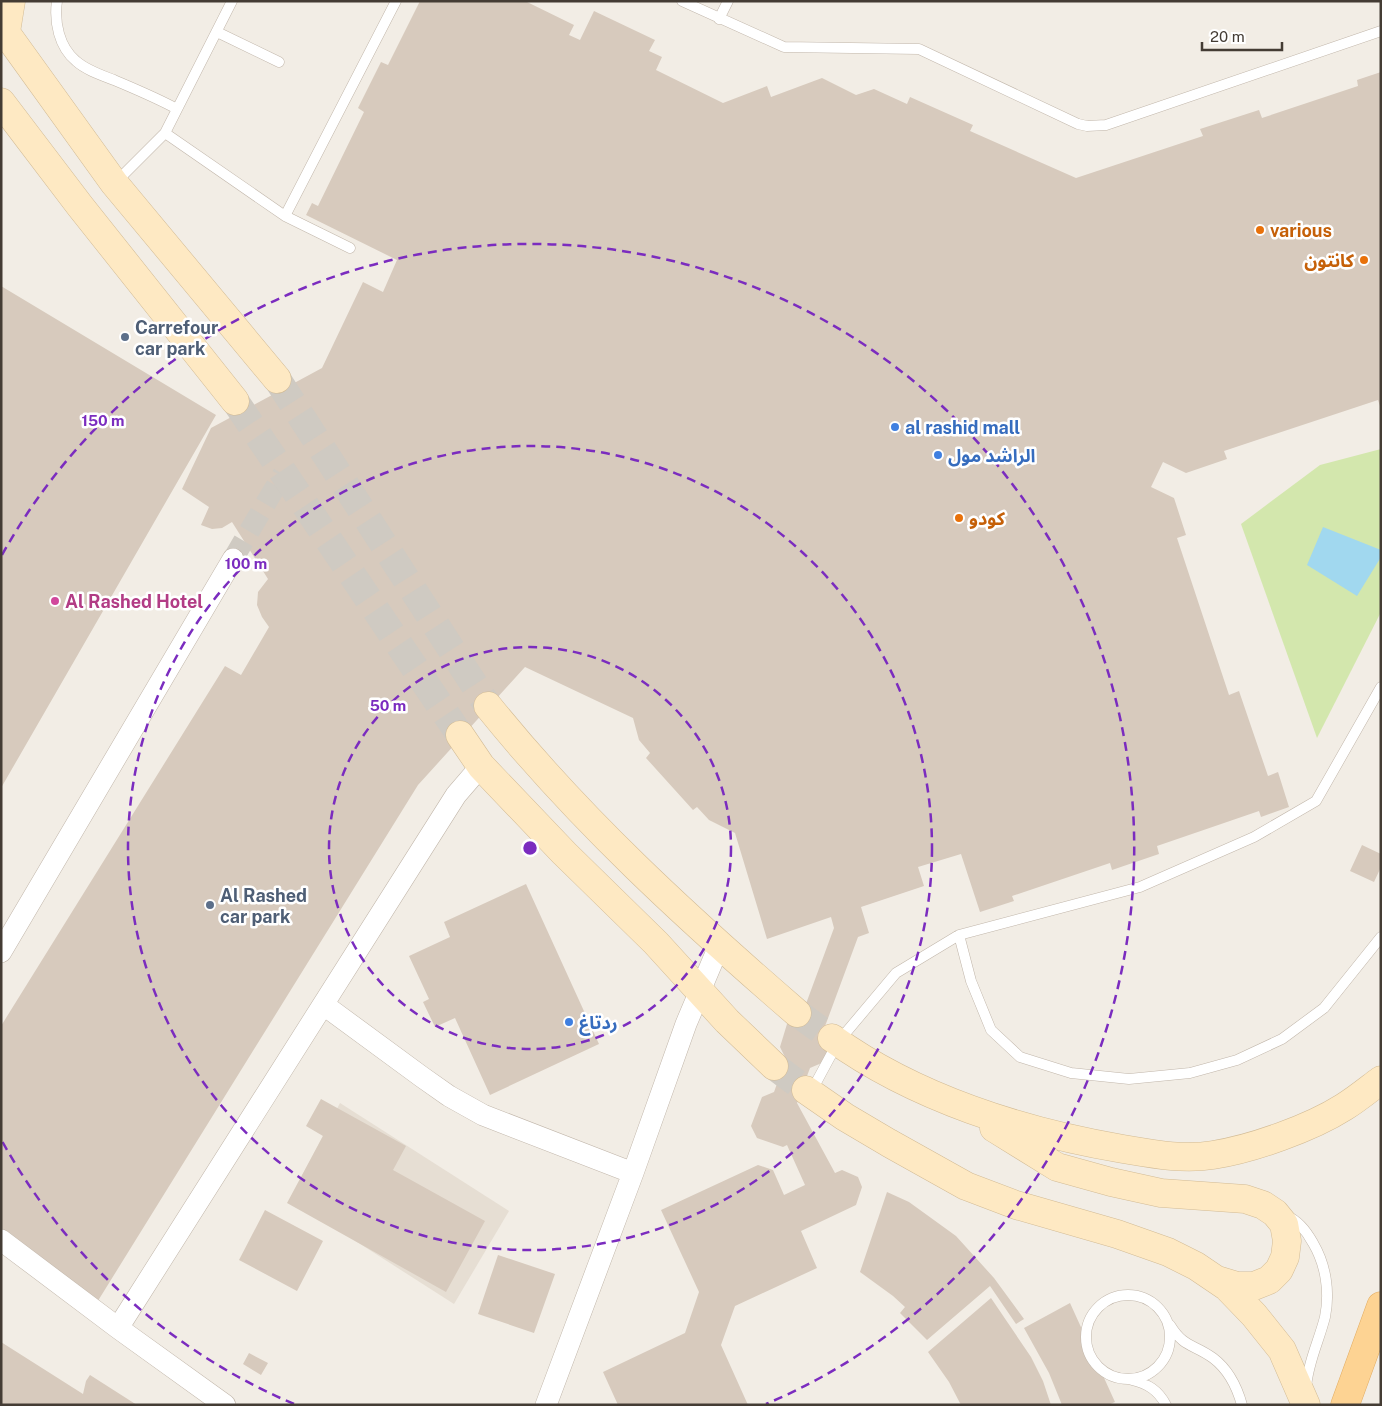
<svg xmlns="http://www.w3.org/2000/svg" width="1382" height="1406" viewBox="0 0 1382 1406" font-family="'Public Sans','Noto Sans Arabic',sans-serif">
	<rect width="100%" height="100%" fill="#f2ede5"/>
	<!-- residential -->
	<path fill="#e6ded3" d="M 340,1103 L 509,1211 L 454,1304 L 290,1199 Z"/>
	<!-- green -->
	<path fill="#d3e7ad" d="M 1381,449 L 1381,612 L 1317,738 L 1241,524 L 1320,465 Z"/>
	<!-- water -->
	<path fill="#a1d8ef" d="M 1323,527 L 1381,550 L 1381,557 L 1357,596 L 1307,565 Z"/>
	<!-- building -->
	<path fill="#d7cabd" d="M 420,1 L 525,1 L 574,25 L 569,35 L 580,40 L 594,11 L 655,40 L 649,51 L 662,57 L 656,70 L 723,103 L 767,86 L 771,97 L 822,78 L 856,95 L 874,89 L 907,104 L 910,97 L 973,125 L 970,131 L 1076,178 L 1203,136 L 1200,129 L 1259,110 L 1262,118 L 1358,86 L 1357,80 L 1381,72 L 1381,409 L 1378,400 L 1224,451 L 1227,459 L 1186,473 L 1163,462 L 1151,487 L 1174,498 L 1186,535 L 1177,538 L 1229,695 L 1239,691 L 1268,776 L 1278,772 L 1289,807 L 1261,817 L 1259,811 L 1157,846 L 1159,854 L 1112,870 L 1110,863 L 1012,896 L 1014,901 L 980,912 L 961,854 L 918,867 L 924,886 L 861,907 L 869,933 L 858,937 L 824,1029 L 831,1040 L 824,1062 L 810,1068 L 797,1103 L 835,1173 L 842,1170 L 858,1177 L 862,1187 L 856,1205 L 801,1231 L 817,1268 L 735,1306 L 721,1345 L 748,1405 L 618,1405 L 603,1372 L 685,1333 L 699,1292 L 661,1210 L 758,1165 L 773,1170 L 784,1195 L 805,1185 L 787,1145 L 783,1147 L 757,1138 L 751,1126 L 762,1097 L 774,1092 L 786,1059 L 780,1047 L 787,1024 L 800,1020 L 834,928 L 831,917 L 767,939 L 735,833 L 709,820 L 697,807 L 693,810 L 646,758 L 650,753 L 639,740 L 633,718 L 525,667 L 418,785 L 96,1304 L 1,1232 L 1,1026 L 225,666 L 241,675 L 269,627 L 262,617 L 257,605 L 258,592 L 268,579 L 232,522 L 222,528 L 212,529 L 201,525 L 209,507 L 182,489 L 211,428 L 322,368 L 363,282 L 383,292 L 397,260 L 306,215 L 312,203 L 318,206 L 364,112 L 358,108 L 381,62 L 388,65 Z
		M 1,286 L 216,415 L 1,788 Z
		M 1362,845 L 1381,854 L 1381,867 L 1374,882 L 1350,871 Z
		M 526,884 L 599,1044 L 490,1095 L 455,1018 L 435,1027 L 423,1002 L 429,999 L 409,956 L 450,937 L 444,922 Z
		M 321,1099 L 406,1146 L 393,1170 L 485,1221 L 446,1292 L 287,1203 L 323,1136 L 306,1126 Z
		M 887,1192 L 909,1202 L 956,1236 L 994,1278 L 1024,1319 L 1016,1324 L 990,1286 L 927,1340 L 900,1313 L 905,1307 L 893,1296 L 860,1272 Z
		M 265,1210 L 323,1241 L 297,1291 L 239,1260 Z
		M 498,1255 L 555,1274 L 534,1333 L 478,1314 Z
		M 991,1298 L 1031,1357 L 1043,1381 L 1051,1405 L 961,1405 L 949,1382 L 928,1352 Z
		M 1070,1303 L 1115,1402 L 1108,1405 L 1062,1405 L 1049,1373 L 1024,1328 Z
		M 1,1342 L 83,1394 L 86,1381 L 90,1375 L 137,1405 L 1,1405 Z
		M 249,1353 L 268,1363 L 261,1375 L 243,1364 Z"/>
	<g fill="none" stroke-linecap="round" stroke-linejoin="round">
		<!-- street-tunnel -->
		<path stroke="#cfcac2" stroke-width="21" stroke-dasharray="21 11" stroke-linecap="butt" d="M 233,559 L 283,474"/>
		<!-- secondary-tunnel -->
		<path stroke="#cfcac2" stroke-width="28" stroke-dasharray="28 14" stroke-linecap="butt" d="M 277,379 L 488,706
			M 235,401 L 460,735
			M 797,1013 L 832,1038
			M 774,1066 L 806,1090"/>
		<defs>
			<path id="lane" d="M 57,1 C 54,22 59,47 76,61 C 86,70 101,75 114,80 C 135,89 157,98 177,109
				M 682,1 L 784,47 L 919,49 L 1078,124 L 1087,126 L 1106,125 L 1381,31
				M 719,19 L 728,1
				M 217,32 L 279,62
				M 165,133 L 232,1
				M 115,183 L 165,133 L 285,216 L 350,248
				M 285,216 L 396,1
				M 959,935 L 971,981 L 991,1030 L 1020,1057 L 1071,1073 L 1129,1079 L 1190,1073 L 1237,1060 L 1282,1039 L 1324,1008 L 1381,937
				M 811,1092 L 838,1042 L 896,973 L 959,935 L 1140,887 L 1254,837 L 1316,801 L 1381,687
				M 1287,1216 C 1299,1221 1307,1232 1313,1243 C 1326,1265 1330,1292 1325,1317 C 1319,1341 1308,1362 1306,1387
				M1086 1337a42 42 0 1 1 84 0a42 42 0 1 1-84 0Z
				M 1170,1325 C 1184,1348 1194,1344 1213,1358 C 1229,1370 1237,1387 1242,1405
				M 1132,1380 C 1148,1384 1158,1390 1166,1405"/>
			<path id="street" d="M 1,952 L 233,559
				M 324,1005 L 422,1077 L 449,1096 L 483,1115 L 633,1173
				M 1,1240 L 118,1328 L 225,1405
				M 118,1328 L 456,795 L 481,766
				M 546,1405 L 633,1173 L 686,1024 L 719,946"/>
			<path id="secondary" d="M 1,26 L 114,183 L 277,379
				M 6,32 L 11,1
				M 1,102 L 80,206 L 235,401
				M 488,706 C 579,819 687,918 797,1013
				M 460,735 L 481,766 L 564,853 L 656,943 L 727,1021 L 774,1066
				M 832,1038 C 915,1098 1023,1132 1123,1149 C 1153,1154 1183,1160 1213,1155 C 1252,1149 1311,1128 1344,1107 C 1357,1099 1369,1089 1381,1080
				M 806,1090 L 845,1117 L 889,1143 L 966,1186 L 1016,1205 L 1117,1234 L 1168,1252 L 1196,1266 L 1227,1287 L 1254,1315 L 1282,1350 L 1306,1405
				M 994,1128 L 1057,1167 L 1111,1182 L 1161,1193 L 1245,1199 L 1263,1205 L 1275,1213 L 1284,1224 L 1287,1241 L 1285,1257 L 1279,1270 L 1269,1280 L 1254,1286 L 1237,1286 L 1217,1280"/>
			<path id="primary" d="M 1345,1405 L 1381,1306"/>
		</defs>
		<!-- lane casing -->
		<use href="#lane" stroke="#c1b6aa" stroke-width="11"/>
		<!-- street casing -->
		<use href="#street" stroke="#c1b6aa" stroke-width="22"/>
		<!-- secondary casing -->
		<use href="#secondary" stroke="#d2bb95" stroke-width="29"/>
		<!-- primary casing -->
		<use href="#primary" stroke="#e2ad63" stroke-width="29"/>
		<!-- lane -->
		<use href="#lane" stroke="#fff" stroke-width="10"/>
		<!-- street -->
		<use href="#street" stroke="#fff" stroke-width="21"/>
		<!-- secondary -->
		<use href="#secondary" stroke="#fee9c3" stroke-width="28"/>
		<!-- primary -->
		<use href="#primary" stroke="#fdd393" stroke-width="28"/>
	</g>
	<!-- distance rings -->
	<g fill="none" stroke="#7b2cbf" stroke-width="2.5" stroke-dasharray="9 6">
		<circle cx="530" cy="848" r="201"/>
		<circle cx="530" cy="848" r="402"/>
		<path d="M294 1404A604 604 0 0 1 2 1141M2 555A604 604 0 1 1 766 1404"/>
	</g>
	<!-- markers -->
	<g fill="#e8710a" stroke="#fff" stroke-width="2">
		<circle cx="1260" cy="230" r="5"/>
		<circle cx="1364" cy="260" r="5"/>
		<circle cx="959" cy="518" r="5"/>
	</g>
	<g fill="#5c6f8a" stroke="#fff" stroke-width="2">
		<circle cx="125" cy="337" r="5"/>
		<circle cx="210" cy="905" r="5"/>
	</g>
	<g fill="#3f7fe0" stroke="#fff" stroke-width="2">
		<circle cx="895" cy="427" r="5"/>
		<circle cx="938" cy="455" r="5"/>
		<circle cx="569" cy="1022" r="5"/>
	</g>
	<circle fill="#d1479c" stroke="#fff" stroke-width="2" cx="55" cy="601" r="5"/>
	<g text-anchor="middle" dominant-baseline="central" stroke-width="5" stroke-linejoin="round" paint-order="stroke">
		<!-- food labels -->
		<g font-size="18" font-weight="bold" fill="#c56008" stroke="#fff" text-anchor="start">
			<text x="1270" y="230">various</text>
			<text x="1354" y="260" text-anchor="end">كانتون</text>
			<text x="969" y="518">كودو</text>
		</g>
		<!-- service labels -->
		<g font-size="18" font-weight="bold" fill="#4e5e75" stroke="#fff" text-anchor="start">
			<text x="135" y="327">Carrefour<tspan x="135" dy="21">car park</tspan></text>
			<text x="220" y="895">Al Rashed<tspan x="220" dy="21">car park</tspan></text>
		</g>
		<!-- shop labels -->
		<g font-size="18" font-weight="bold" fill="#366cbe" stroke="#fff" text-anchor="start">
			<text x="905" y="427">al rashid mall</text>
			<text x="948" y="455">الراشد مول</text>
			<text x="579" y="1022">ردتاغ</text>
		</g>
		<!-- hotel labels -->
		<g font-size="18" font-weight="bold" fill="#b23c85" stroke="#fff" text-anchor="start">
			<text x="65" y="601">Al Rashed Hotel</text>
		</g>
	</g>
	<circle cx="530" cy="848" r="8" fill="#7b2cbf" stroke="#fff" stroke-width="2.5"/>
	<g font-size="15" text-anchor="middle" font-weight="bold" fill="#7b2cbf" stroke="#fff" stroke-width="5" stroke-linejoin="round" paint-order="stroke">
		<text x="103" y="426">150 m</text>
		<text x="246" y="569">100 m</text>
		<text x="388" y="711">50 m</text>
	</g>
	<!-- border -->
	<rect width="1382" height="1406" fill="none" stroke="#443c34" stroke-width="5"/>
	<!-- scale -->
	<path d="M1202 42v8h80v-8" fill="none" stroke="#443c34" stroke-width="2.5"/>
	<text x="1210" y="42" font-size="15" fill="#443c34" stroke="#ffffff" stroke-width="4" paint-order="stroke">20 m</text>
</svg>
